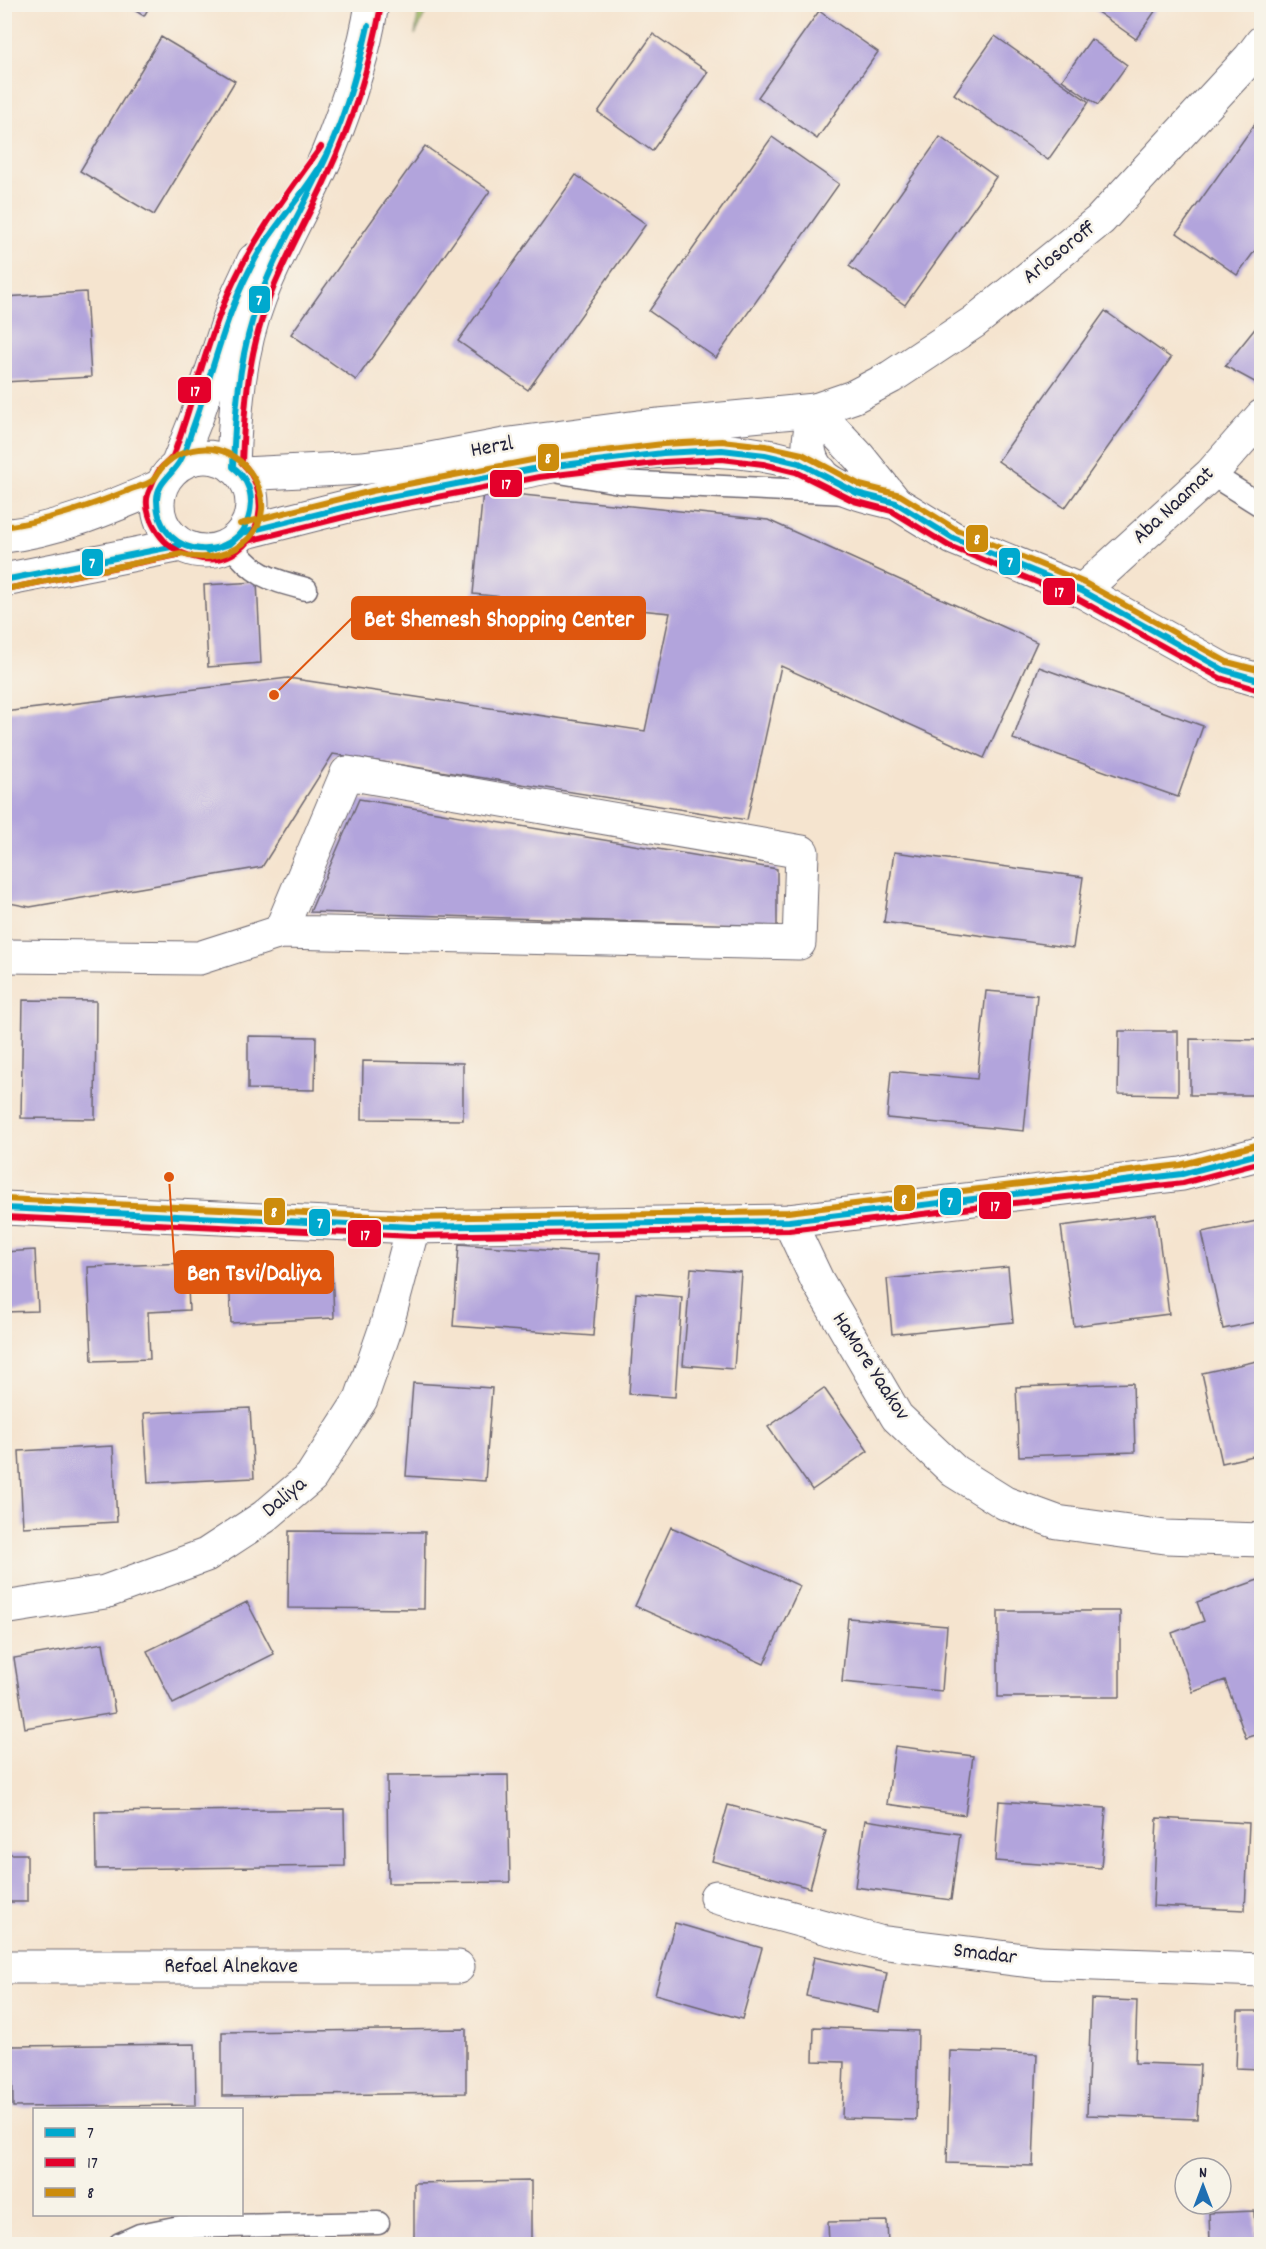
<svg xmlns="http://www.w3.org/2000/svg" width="1266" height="2249" viewBox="0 0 1266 2249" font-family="Dekko,sans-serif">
	<rect width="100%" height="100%" fill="#f7f3e8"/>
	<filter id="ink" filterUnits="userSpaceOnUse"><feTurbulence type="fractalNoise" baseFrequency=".0167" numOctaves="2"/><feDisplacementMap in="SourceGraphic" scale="12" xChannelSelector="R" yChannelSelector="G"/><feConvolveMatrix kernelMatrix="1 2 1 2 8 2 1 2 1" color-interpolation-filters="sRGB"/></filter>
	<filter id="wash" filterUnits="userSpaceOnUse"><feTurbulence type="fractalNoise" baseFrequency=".008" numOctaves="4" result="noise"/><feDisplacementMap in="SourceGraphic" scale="24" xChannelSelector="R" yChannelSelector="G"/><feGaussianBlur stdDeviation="1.35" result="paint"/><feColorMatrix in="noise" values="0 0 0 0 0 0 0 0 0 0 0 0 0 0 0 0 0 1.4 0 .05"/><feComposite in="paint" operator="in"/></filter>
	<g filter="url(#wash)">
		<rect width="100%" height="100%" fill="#f5e4cf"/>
		<!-- green -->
		<path fill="#b7d177" stroke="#6c7a59" stroke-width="1.5" d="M 420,5 L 429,5 L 415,35 Z"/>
		<g id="blocks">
			<!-- building -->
			<path fill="#b2a4dc" d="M 124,4 L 151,4 L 144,16 Z
				M 1086,4 L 1160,4 L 1136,39 Z
				M 819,11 L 878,52 L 817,139 L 758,97 Z
				M 653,34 L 708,72 L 652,151 L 598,112 Z
				M 995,36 L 1089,102 L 1048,160 L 954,94 Z
				M 161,37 L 235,81 L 154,215 L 80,171 Z
				M 1091,39 L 1127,65 L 1098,105 L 1062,80 Z
				M 1262,114 L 1262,241 L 1237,275 L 1177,233 Z
				M 772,137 L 839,184 L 716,358 L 649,311 Z
				M 940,137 L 996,177 L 905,305 L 849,266 Z
				M 425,146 L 490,191 L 356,380 L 291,334 Z
				M 576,175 L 646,224 L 528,390 L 458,341 Z
				M 86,292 L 91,377 L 4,382 L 4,297 Z
				M 1105,311 L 1171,358 L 1065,508 L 998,461 Z
				M 1262,320 L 1262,386 L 1225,366 Z
				M 483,491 L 768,520 L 1037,642 L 984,758 L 781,666 L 747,820 L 333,754 L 262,867 L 30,907 L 4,902 L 4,712 L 288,678 L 645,731 L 670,613 L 473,594 Z
				M 257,582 L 261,663 L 208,667 L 204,585 Z
				M 1039,667 L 1203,726 L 1178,797 L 1013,739 Z
				M 359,799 L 777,869 L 777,926 L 310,912 Z
				M 894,852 L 1083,877 L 1073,948 L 884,922 Z
				M 986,991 L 1037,995 L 1024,1131 L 887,1118 L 891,1071 L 977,1079 Z
				M 23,1000 L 96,1001 L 95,1119 L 21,1118 Z
				M 1119,1031 L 1178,1031 L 1178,1095 L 1118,1094 Z
				M 248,1036 L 316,1037 L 315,1090 L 248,1089 Z
				M 1190,1039 L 1262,1040 L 1262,1095 L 1190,1095 Z
				M 363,1061 L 463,1063 L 463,1120 L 362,1119 Z
				M 1156,1214 L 1169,1314 L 1074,1326 L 1061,1226 Z
				M 1262,1220 L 1262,1321 L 1223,1329 L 1202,1232 Z
				M 459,1244 L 599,1254 L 593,1336 L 453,1326 Z
				M 35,1250 L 38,1311 L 4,1312 L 4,1252 Z
				M 187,1263 L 189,1310 L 148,1312 L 150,1359 L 92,1361 L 88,1267 Z
				M 332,1267 L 334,1318 L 231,1323 L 229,1272 Z
				M 1008,1267 L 1013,1322 L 892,1334 L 887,1279 Z
				M 691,1268 L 741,1272 L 734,1369 L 683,1365 Z
				M 636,1293 L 682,1297 L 675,1397 L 629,1394 Z
				M 1262,1360 L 1262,1454 L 1222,1463 L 1202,1373 Z
				M 413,1383 L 492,1388 L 485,1481 L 406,1476 Z
				M 1133,1383 L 1135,1452 L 1019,1456 L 1016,1387 Z
				M 824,1388 L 868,1451 L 812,1490 L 768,1427 Z
				M 250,1408 L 254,1478 L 148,1483 L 144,1413 Z
				M 113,1446 L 117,1522 L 23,1527 L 19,1451 Z
				M 671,1527 L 800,1586 L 764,1664 L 635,1606 Z
				M 289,1531 L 425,1532 L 424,1609 L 288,1608 Z
				M 1258,1580 L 1262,1590 L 1262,1733 L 1246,1738 L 1225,1680 L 1193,1692 L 1172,1633 L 1204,1621 L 1197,1602 Z
				M 247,1602 L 274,1654 L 173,1704 L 147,1651 Z
				M 998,1611 L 1120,1611 L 1120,1697 L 998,1697 Z
				M 848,1618 L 947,1626 L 942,1691 L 842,1682 Z
				M 103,1643 L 115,1713 L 25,1728 L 14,1658 Z
				M 895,1746 L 973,1756 L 965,1815 L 887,1804 Z
				M 508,1775 L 510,1882 L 388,1883 L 387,1776 Z
				M 999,1801 L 1106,1808 L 1101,1868 L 995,1861 Z
				M 728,1805 L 826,1831 L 810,1888 L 712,1861 Z
				M 344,1809 L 345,1866 L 96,1869 L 95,1812 Z
				M 1157,1818 L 1249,1823 L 1245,1910 L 1153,1906 Z
				M 865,1820 L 960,1834 L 951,1900 L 855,1887 Z
				M 4,1854 L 27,1854 L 27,1902 L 4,1902 Z
				M 675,1923 L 762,1948 L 742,2019 L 655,1994 Z
				M 814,1957 L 887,1973 L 879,2012 L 806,1996 Z
				M 1091,1999 L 1137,2001 L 1135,2063 L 1200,2065 L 1197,2119 L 1087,2115 Z
				M 1238,2011 L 1262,2011 L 1262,2069 L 1236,2068 Z
				M 814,2027 L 918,2031 L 916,2120 L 842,2118 L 844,2062 L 813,2061 Z
				M 466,2029 L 466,2093 L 222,2096 L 222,2032 Z
				M 195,2044 L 196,2105 L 13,2107 L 12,2046 Z
				M 950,2051 L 1037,2054 L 1033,2166 L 947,2163 Z
				M 531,2181 L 531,2244 L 414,2244 L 414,2183 Z
				M 1254,2211 L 1256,2244 L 1210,2244 L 1209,2213 Z
				M 887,2221 L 888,2244 L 829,2244 L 828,2222 Z"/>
		</g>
	</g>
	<g filter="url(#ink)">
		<use href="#blocks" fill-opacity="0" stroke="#6c666f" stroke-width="1.5"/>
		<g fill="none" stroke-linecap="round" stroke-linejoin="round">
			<defs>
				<path id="lane" d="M 560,472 L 619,482 L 847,493
					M 1211,474 L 1262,506
					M 230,544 C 254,576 269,579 306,589
					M 120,2244 L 140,2235 L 180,2227 L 378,2223"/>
				<path id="street" d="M 815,410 L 853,397 L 891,377 L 974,322 L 1100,220 L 1250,58 L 1262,42
					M 1082,591 L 1211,474 L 1262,416
					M 4,956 L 199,958 L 280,932 L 799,943 L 802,852 L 347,773 L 280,932
					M 789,1221 L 817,1280 L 897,1417 L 954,1471 L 1005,1503 L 1057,1522 L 1165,1537 L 1262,1540
					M 4,1608 L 105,1592 L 206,1555 L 264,1517 L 311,1477 L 361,1399 L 387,1324 L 413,1227
					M 716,1897 L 879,1942 L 1039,1962 L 1262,1970
					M 4,1967 L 458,1967"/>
				<path id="secondary" d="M 815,410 L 859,457 L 896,503 L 953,538 L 1082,591 L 1224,670 L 1262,681
					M 815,410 C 812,422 808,436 809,448 C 812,487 866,496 896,503
					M158 504a47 47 0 1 1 94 0a47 47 0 1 1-94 0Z
					M 177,466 L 197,416 L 235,301 L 254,260
					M 233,467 C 235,409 239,351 260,297 C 279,248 307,202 328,153 C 347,106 364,55 372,4
					M 242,474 L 362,468 L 425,460 L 510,444 L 638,427 L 815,410
					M 242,533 C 286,522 330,510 374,500 C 408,493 443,488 477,481 C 582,460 718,428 821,472
					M 4,536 C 59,530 111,507 161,486
					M 4,580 L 181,545
					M 4,1208 L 413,1227 L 789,1221 L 1182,1174 L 1262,1153"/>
			</defs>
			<!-- lane casing -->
			<use href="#lane" stroke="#6c666f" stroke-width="25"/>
			<!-- street casing -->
			<use href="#street" stroke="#6c666f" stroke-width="35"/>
			<!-- secondary casing -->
			<use href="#secondary" stroke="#6c666f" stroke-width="35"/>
			<!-- lane -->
			<use href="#lane" stroke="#fff" stroke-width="22"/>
			<!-- street -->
			<use href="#street" stroke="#fff" stroke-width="33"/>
			<!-- secondary -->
			<use href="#secondary" stroke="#fff" stroke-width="33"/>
			<defs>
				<path id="bus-1" d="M 368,26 C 357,77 341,127 319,173 C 296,221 268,267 253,318 C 238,366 235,417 233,467 C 244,475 251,488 251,502 C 249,567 156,564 157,499 C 157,483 173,474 180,461 C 186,451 189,438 193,427 C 212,375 224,319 250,269 C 268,232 297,203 319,168 C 344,126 356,73 368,26 Z
					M 207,551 L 230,544 L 242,533 L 374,500 L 538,468 L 663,453 L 722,450 L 765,455 L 799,463 L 857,493 L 896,503 L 953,538 L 1082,591 L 1224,670 L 1262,681
					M 4,580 L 181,545
					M 4,1208 L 413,1227 L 789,1221 L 1182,1174 L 1262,1153"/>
				<path id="bus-2" d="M 321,147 C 287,194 251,241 228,294 C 205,346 193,403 173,456 C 169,462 164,464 160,469 C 155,475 151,487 148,494 C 144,507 151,523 158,533 C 173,555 208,567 232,554 C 266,536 268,488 242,463 C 244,415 247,365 262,319 C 278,268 306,223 328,174 C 353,121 370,64 381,6
					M 244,542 L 376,509 L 539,477 L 664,462 L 722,459 L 763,464 L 796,472 L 854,501 L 892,511 L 949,546 L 1078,599 L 1220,678 L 1259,690
					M 6,589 L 183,554
					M 4,1217 L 413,1236 L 789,1230 L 1183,1183 L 1262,1162"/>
				<path id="bus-3" d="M 240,524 L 372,491 L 537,459 L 663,444 L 722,441 L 766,446 L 802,454 L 860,485 L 900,495 L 957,530 L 1085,583 L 1227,662 L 1262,671
					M 4,527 C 47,521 87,507 127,491 C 135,487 145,486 152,481 C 156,478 157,474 160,470 C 169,458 184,451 199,449 C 219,446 239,456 250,472 C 287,523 233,570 181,554 L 6,589
					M 4,1199 L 413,1218 L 788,1212 L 1180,1165 L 1260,1144"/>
			</defs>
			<!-- bus-1 casing -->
			<use href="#bus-1" stroke="#f7f3e8" stroke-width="10"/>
			<!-- bus-2 casing -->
			<use href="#bus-2" stroke="#f7f3e8" stroke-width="10"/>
			<!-- bus-3 casing -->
			<use href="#bus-3" stroke="#f7f3e8" stroke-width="10"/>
			<!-- bus-1 -->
			<use href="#bus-1" stroke="#00a9ce" stroke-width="6"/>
			<!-- bus-2 -->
			<use href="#bus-2" stroke="#e4002b" stroke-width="6"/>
			<!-- bus-3 -->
			<use href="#bus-3" stroke="#cc8c0c" stroke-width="6"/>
		</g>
	</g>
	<g text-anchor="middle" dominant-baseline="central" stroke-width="5" stroke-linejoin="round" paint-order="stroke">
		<!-- street labels -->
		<g font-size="22" fill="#22223b" stroke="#f7f3e8">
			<text transform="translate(1060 253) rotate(-39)">Arlosoroff</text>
			<text transform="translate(492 448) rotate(-10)">Herzl</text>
			<text transform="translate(1174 506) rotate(-43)">Aba Naamat</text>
			<text transform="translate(870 1367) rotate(57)">HaMore Yaakov</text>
			<text transform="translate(285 1498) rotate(-40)">Daliya</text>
			<text transform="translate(985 1955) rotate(7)">Smadar</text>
			<text x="231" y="1967">Refael Alnekave</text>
		</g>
	</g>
	<!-- callouts -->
	<path fill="none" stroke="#de560e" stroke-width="2" d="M274 695L352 618M169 1177L175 1272"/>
	<g fill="#de560e" stroke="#f7f3e8" stroke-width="2">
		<circle cx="274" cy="695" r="6"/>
		<circle cx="169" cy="1177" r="6"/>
	</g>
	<g fill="#de560e" stroke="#de560e" stroke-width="2">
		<rect x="352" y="597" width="293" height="42" rx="6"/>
		<rect x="175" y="1251" width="158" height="42" rx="6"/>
	</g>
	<g font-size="24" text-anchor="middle" font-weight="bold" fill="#fff">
		<text x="499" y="626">Bet Shemesh Shopping Center</text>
		<text x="254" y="1280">Ben Tsvi/Daliya</text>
	</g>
	<g stroke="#f7f3e8" stroke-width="2">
		<rect x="248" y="285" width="23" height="29" rx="6" fill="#00a9ce"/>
		<rect x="177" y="376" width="35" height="28" rx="6" fill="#e4002b"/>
		<rect x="537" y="443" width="23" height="29" rx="6" fill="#cc8c0c"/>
		<rect x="489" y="469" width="34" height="29" rx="6" fill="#e4002b"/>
		<rect x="965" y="524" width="24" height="29" rx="6" fill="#cc8c0c"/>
		<rect x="998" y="547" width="23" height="29" rx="6" fill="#00a9ce"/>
		<rect x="81" y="548" width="23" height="29" rx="6" fill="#00a9ce"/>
		<rect x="1042" y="577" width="34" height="29" rx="6" fill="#e4002b"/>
		<rect x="893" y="1184" width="23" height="28" rx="6" fill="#cc8c0c"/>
		<rect x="939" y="1187" width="23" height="29" rx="6" fill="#00a9ce"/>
		<rect x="978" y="1191" width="34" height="29" rx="6" fill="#e4002b"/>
		<rect x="263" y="1197" width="23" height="29" rx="6" fill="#cc8c0c"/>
		<rect x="308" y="1208" width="23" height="29" rx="6" fill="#00a9ce"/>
		<rect x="347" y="1219" width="35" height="29" rx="6" fill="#e4002b"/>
	</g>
	<g font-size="16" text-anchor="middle" font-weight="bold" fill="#fff">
		<text x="259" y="305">7</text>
		<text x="195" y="396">17</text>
		<text x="548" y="463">8</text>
		<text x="506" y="489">17</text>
		<text x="977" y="544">8</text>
		<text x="1010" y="567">7</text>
		<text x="92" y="568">7</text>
		<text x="1059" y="597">17</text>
		<text x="904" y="1204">8</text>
		<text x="950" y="1207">7</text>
		<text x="995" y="1211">17</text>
		<text x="274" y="1217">8</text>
		<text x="320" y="1228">7</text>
		<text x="365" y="1240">17</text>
	</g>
	<!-- margin -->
	<rect width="1266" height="2249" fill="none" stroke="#f7f3e8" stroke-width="24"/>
	<!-- legend -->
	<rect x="33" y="2108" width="210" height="108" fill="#f7f3e8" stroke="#a29fa3" stroke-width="1.5"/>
	<rect x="45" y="2128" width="30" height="9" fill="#00a9ce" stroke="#a29fa3" stroke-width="1.5"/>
	<text x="87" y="2138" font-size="18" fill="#22223b">7</text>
	<rect x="45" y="2158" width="30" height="9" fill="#e4002b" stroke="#a29fa3" stroke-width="1.5"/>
	<text x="87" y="2168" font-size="18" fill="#22223b">17</text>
	<rect x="45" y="2188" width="30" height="9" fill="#cc8c0c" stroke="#a29fa3" stroke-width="1.5"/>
	<text x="87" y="2198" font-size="18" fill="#22223b">8</text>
	<!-- north arrow -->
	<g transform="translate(1203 2186)"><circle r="28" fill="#f7f3e8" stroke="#a29fa3" stroke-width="1.5"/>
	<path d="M0-4.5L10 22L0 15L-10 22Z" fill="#1f6fb2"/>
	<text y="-9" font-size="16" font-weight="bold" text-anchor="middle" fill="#22223b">N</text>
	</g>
</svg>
